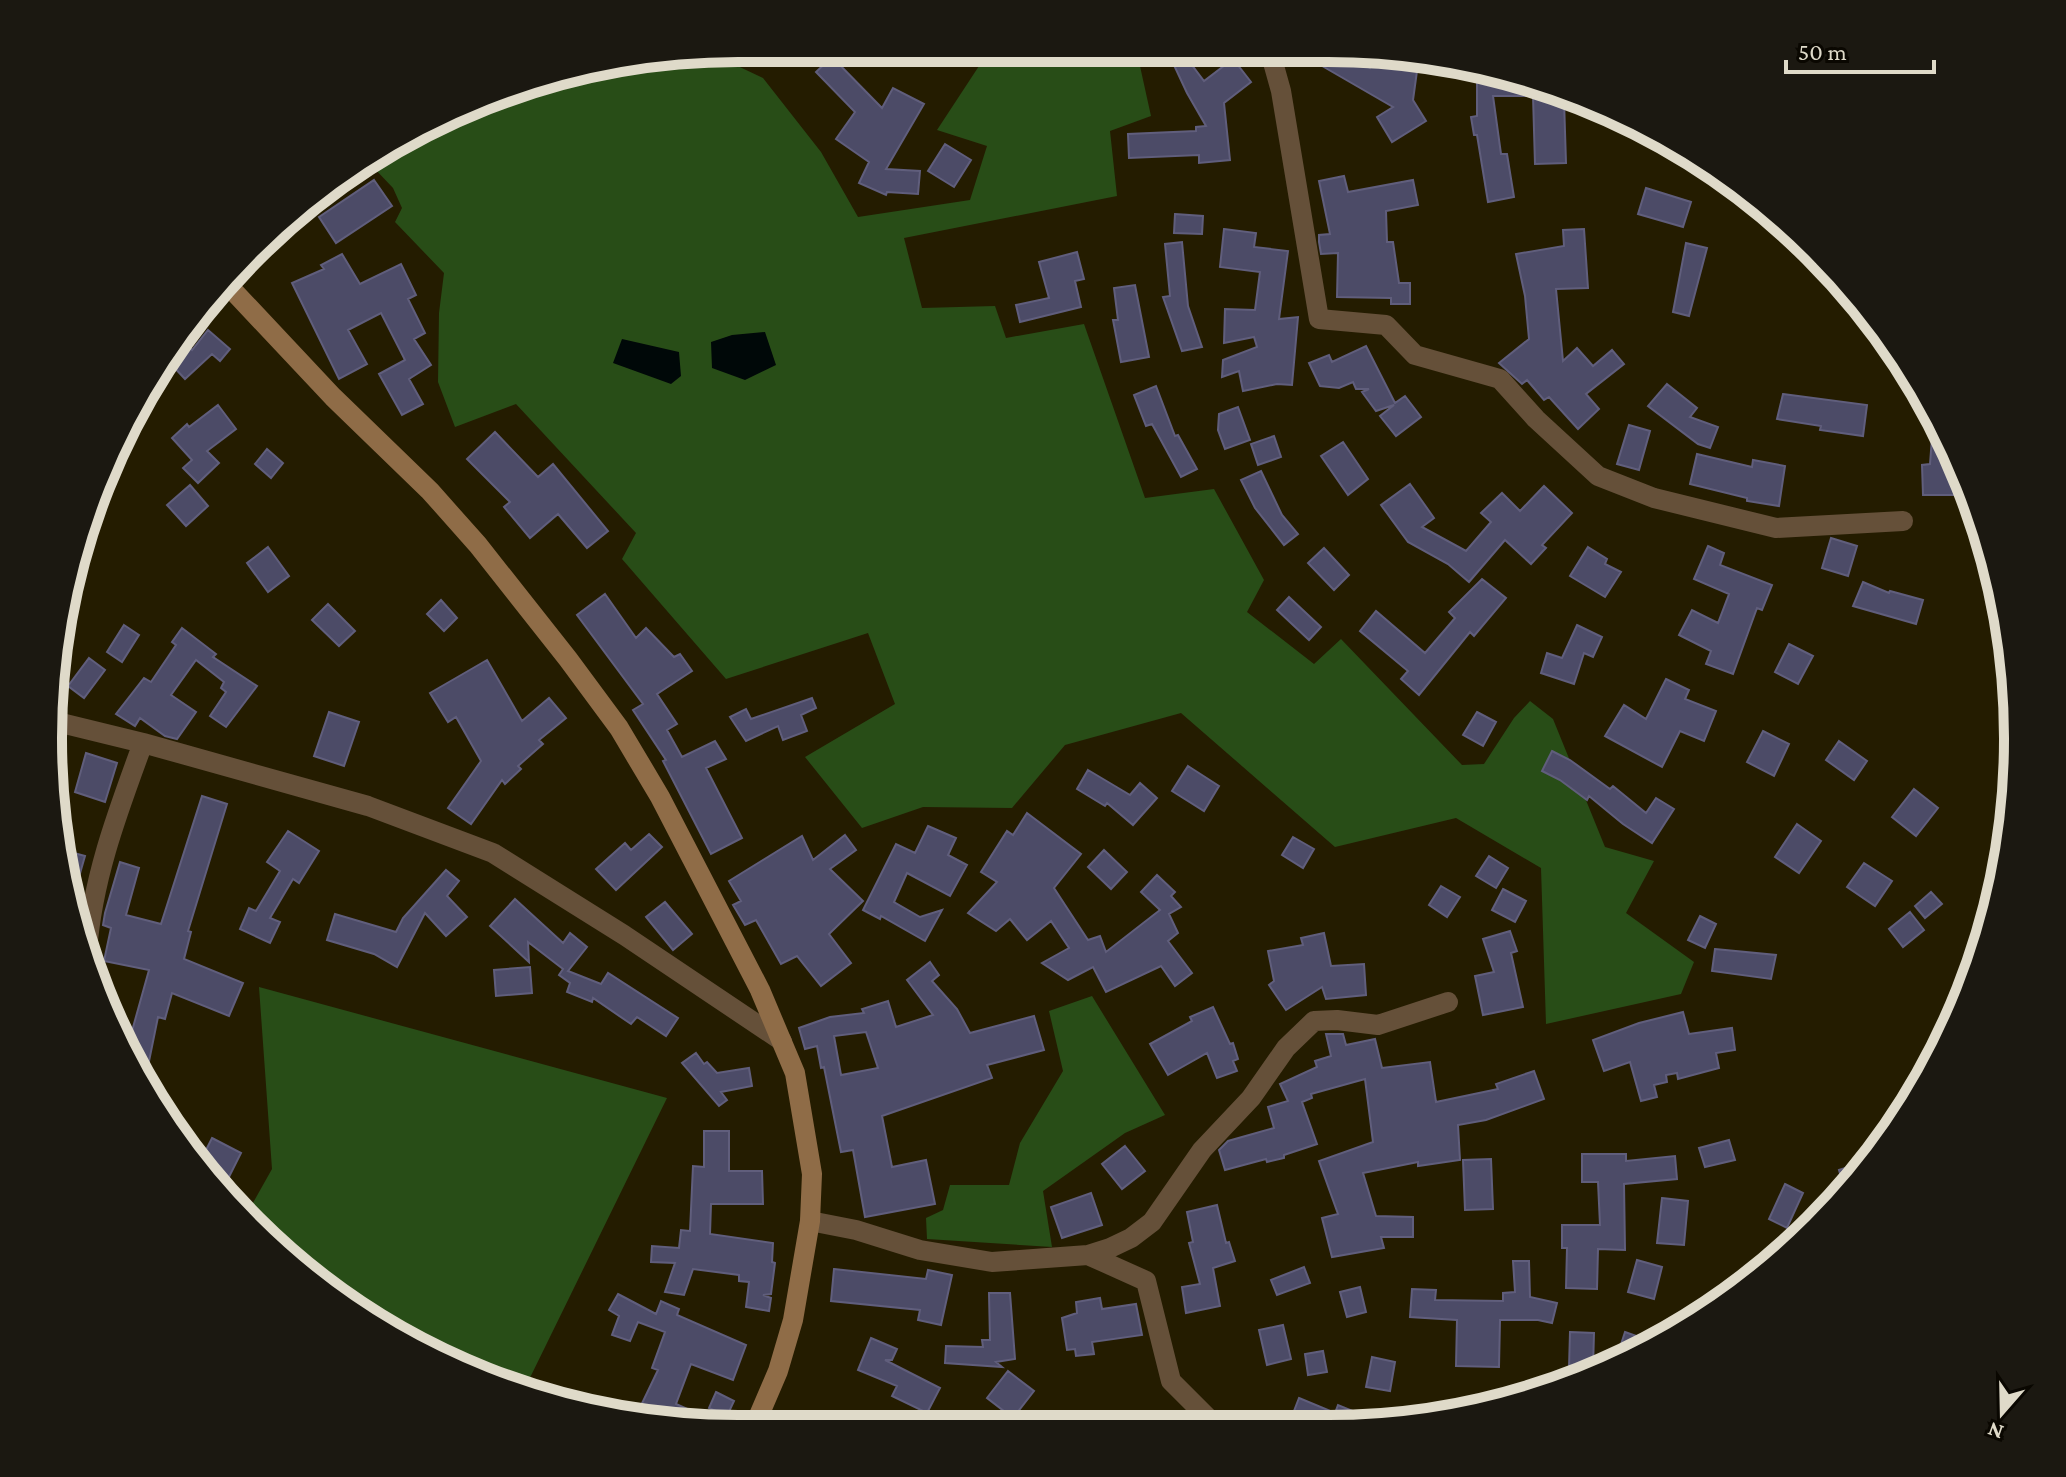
<svg xmlns="http://www.w3.org/2000/svg" width="2066" height="1477" viewBox="0 0 2066 1477" font-family="'Crimson Pro',serif">
	<rect width="100%" height="100%" fill="#241c00"/>
	<!-- green -->
	<path fill="#284d17" d="M 984,48 L 1136,48 L 1151,116 L 1110,131 L 1117,196 L 904,238 L 922,308 L 995,306 L 1006,338 L 1084,324 L 1145,498 L 1214,489 L 1264,580 L 1247,612 L 1314,664 L 1341,639 L 1462,765 L 1484,764 L 1514,718 L 1530,701 L 1553,719 L 1605,847 L 1654,861 L 1626,913 L 1694,962 L 1681,994 L 1546,1024 L 1541,868 L 1456,818 L 1335,847 L 1181,713 L 1065,745 L 1012,808 L 923,807 L 862,828 L 805,757 L 895,704 L 868,633 L 726,679 L 622,559 L 636,533 L 516,404 L 455,427 L 438,382 L 439,313 L 444,273 L 395,222 L 402,208 L 393,188 L 374,168 L 331,185 L 355,164 L 559,72 L 708,52 L 763,78 L 821,152 L 858,217 L 970,200 L 987,146 L 937,130 L 979,66 Z
		M 259,987 L 667,1098 L 523,1392 L 433,1358 L 318,1286 L 245,1217 L 272,1169 Z
		M 1092,996 L 1165,1115 L 1125,1133 L 1043,1191 L 1052,1247 L 927,1239 L 926,1218 L 943,1210 L 950,1185 L 1009,1185 L 1020,1143 L 1063,1071 L 1049,1011 Z"/>
	<!-- water -->
	<path fill="#000808" d="M 765,332 L 776,365 L 745,380 L 712,368 L 711,342 L 732,335 Z
		M 622,339 L 679,352 L 681,376 L 671,384 L 613,363 Z"/>
	<!-- building -->
	<path fill="#4c4b67" stroke="#605e7c" stroke-width="2" fill-rule="evenodd" d="M 1166,48 L 1179,48 L 1204,81 L 1233,59 L 1251,82 L 1224,103 L 1230,160 L 1199,163 L 1199,155 L 1129,158 L 1128,134 L 1196,131 L 1196,127 L 1206,126 L 1187,93 Z
		M 1291,48 L 1337,49 L 1370,68 L 1376,53 L 1463,61 L 1564,100 L 1566,163 L 1535,164 L 1533,96 L 1493,96 L 1501,154 L 1507,154 L 1514,197 L 1488,202 L 1477,135 L 1474,135 L 1471,117 L 1477,116 L 1477,81 L 1417,71 L 1413,100 L 1426,121 L 1392,142 L 1377,117 L 1393,107 Z
		M 832,57 L 882,108 L 893,88 L 924,104 L 886,169 L 920,171 L 918,194 L 887,192 L 886,195 L 859,183 L 869,162 L 836,139 L 855,112 L 816,72 Z
		M 945,144 L 971,160 L 954,187 L 928,171 Z
		M 1344,176 L 1348,192 L 1413,180 L 1418,205 L 1386,211 L 1387,242 L 1393,242 L 1399,283 L 1410,283 L 1410,304 L 1391,304 L 1391,298 L 1337,297 L 1338,253 L 1321,254 L 1319,242 L 1319,235 L 1330,234 L 1319,181 Z
		M 374,180 L 392,206 L 336,243 L 319,217 Z
		M 1646,188 L 1691,202 L 1683,227 L 1638,214 Z
		M 1175,214 L 1203,216 L 1202,234 L 1174,233 Z
		M 1224,229 L 1256,233 L 1254,247 L 1288,251 L 1279,319 L 1298,317 L 1292,385 L 1277,384 L 1243,391 L 1239,371 L 1222,377 L 1223,360 L 1257,347 L 1254,337 L 1224,343 L 1225,309 L 1255,310 L 1260,272 L 1220,267 Z
		M 1584,229 L 1588,288 L 1556,289 L 1563,361 L 1577,348 L 1593,366 L 1612,350 L 1624,364 L 1586,394 L 1599,409 L 1578,429 L 1549,397 L 1544,400 L 1527,380 L 1522,384 L 1499,363 L 1529,339 L 1525,296 L 1516,254 L 1564,246 L 1563,230 Z
		M 1182,242 L 1188,306 L 1202,347 L 1182,351 L 1163,297 L 1170,296 L 1165,244 Z
		M 1686,243 L 1707,248 L 1689,316 L 1673,312 Z
		M 1077,252 L 1084,279 L 1075,281 L 1081,307 L 1020,322 L 1016,305 L 1049,298 L 1039,262 Z
		M 342,254 L 360,284 L 401,264 L 416,295 L 408,299 L 425,333 L 414,339 L 431,365 L 409,379 L 423,404 L 402,415 L 379,374 L 405,360 L 381,313 L 348,330 L 367,364 L 339,379 L 292,283 L 324,269 L 321,265 Z
		M 1135,285 L 1149,357 L 1121,362 L 1113,320 L 1118,320 L 1114,288 Z
		M 208,330 L 230,349 L 220,361 L 212,354 L 185,379 L 171,364 L 190,348 L 192,350 Z
		M 1366,346 L 1395,403 L 1405,396 L 1421,417 L 1396,436 L 1380,416 L 1394,405 L 1376,411 L 1362,392 L 1369,389 L 1356,389 L 1353,382 L 1339,388 L 1320,386 L 1309,363 L 1329,355 L 1332,362 Z
		M 1667,384 L 1697,408 L 1690,417 L 1718,427 L 1710,448 L 1698,444 L 1648,406 Z
		M 1156,386 L 1175,436 L 1178,435 L 1197,469 L 1181,477 L 1152,424 L 1146,426 L 1134,395 Z
		M 1783,394 L 1867,405 L 1863,436 L 1820,430 L 1821,426 L 1777,419 Z
		M 218,405 L 236,429 L 207,451 L 219,463 L 198,483 L 183,468 L 192,460 L 172,438 L 187,424 L 189,427 Z
		M 1238,407 L 1250,440 L 1225,449 L 1218,430 L 1219,414 Z
		M 1934,411 L 1956,461 L 1957,495 L 1923,495 L 1922,465 L 1930,464 Z
		M 1629,425 L 1650,431 L 1639,470 L 1617,464 Z
		M 495,432 L 538,477 L 553,464 L 608,531 L 587,548 L 558,514 L 530,538 L 504,507 L 510,502 L 467,459 Z
		M 1274,436 L 1281,457 L 1258,465 L 1251,444 Z
		M 1343,442 L 1368,479 L 1348,495 L 1321,456 Z
		M 267,449 L 283,463 L 271,478 L 255,464 Z
		M 1697,454 L 1752,467 L 1753,460 L 1785,466 L 1779,506 L 1747,501 L 1747,498 L 1690,484 Z
		M 1261,471 L 1282,515 L 1298,534 L 1284,545 L 1255,508 L 1241,480 Z
		M 1410,484 L 1434,518 L 1422,527 L 1466,551 L 1491,522 L 1481,513 L 1502,493 L 1520,511 L 1544,486 L 1572,513 L 1542,545 L 1546,548 L 1531,564 L 1505,540 L 1469,582 L 1448,564 L 1408,542 L 1381,505 Z
		M 190,485 L 208,506 L 186,526 L 167,505 Z
		M 1831,538 L 1857,546 L 1848,576 L 1822,568 Z
		M 1708,546 L 1724,553 L 1720,565 L 1772,585 L 1762,610 L 1757,608 L 1733,674 L 1706,664 L 1711,651 L 1679,635 L 1692,610 L 1718,623 L 1729,594 L 1694,579 Z
		M 268,547 L 289,576 L 268,592 L 247,563 Z
		M 1588,547 L 1607,559 L 1605,564 L 1621,572 L 1605,597 L 1570,576 Z
		M 1324,548 L 1349,575 L 1334,590 L 1308,563 Z
		M 1482,579 L 1506,598 L 1474,636 L 1470,632 L 1419,695 L 1401,679 L 1408,671 L 1360,631 L 1376,611 L 1425,653 L 1455,618 L 1449,612 Z
		M 1863,582 L 1889,593 L 1890,591 L 1923,600 L 1916,624 L 1853,606 Z
		M 605,594 L 636,638 L 646,628 L 674,657 L 680,654 L 692,671 L 657,694 L 677,724 L 667,730 L 682,757 L 715,741 L 726,759 L 706,768 L 742,838 L 711,854 L 663,761 L 666,760 L 633,710 L 643,704 L 577,615 Z
		M 1289,597 L 1321,627 L 1309,640 L 1277,610 Z
		M 441,600 L 457,618 L 444,631 L 427,614 Z
		M 328,604 L 355,631 L 339,646 L 312,620 Z
		M 124,625 L 139,635 L 122,662 L 107,652 Z
		M 1577,625 L 1602,637 L 1593,657 L 1584,653 L 1574,684 L 1541,673 L 1547,653 L 1562,658 Z
		M 182,628 L 216,654 L 213,657 L 257,686 L 226,727 L 210,716 L 226,692 L 221,688 L 224,682 L 196,660 L 171,695 L 196,712 L 177,739 L 165,736 L 140,718 L 135,726 L 116,714 L 144,678 L 151,682 L 176,645 L 172,642 Z
		M 1789,644 L 1813,656 L 1798,684 L 1775,672 Z
		M 89,658 L 105,670 L 84,698 L 68,686 Z
		M 487,660 L 522,721 L 549,698 L 566,718 L 539,740 L 543,744 L 518,766 L 521,769 L 505,784 L 502,780 L 471,824 L 448,808 L 481,761 L 456,717 L 448,722 L 430,693 Z
		M 1666,679 L 1689,690 L 1685,699 L 1716,711 L 1704,741 L 1680,731 L 1662,767 L 1605,736 L 1624,705 L 1646,719 Z
		M 812,698 L 816,708 L 801,715 L 807,731 L 783,740 L 778,726 L 746,741 L 730,717 L 746,709 L 751,719 Z
		M 329,712 L 359,722 L 344,766 L 314,756 Z
		M 1477,712 L 1496,722 L 1483,746 L 1463,735 Z
		M 1763,731 L 1789,744 L 1774,776 L 1747,762 Z
		M 1839,741 L 1867,761 L 1854,780 L 1826,760 Z
		M 1552,751 L 1570,760 L 1610,789 L 1613,786 L 1646,813 L 1656,798 L 1674,809 L 1652,843 L 1623,824 L 1589,796 L 1587,800 L 1560,780 L 1542,771 Z
		M 86,753 L 117,763 L 105,802 L 75,792 Z
		M 1188,766 L 1219,786 L 1204,811 L 1172,791 Z
		M 1088,770 L 1130,795 L 1140,783 L 1157,798 L 1133,825 L 1107,803 L 1105,806 L 1077,789 Z
		M 1914,789 L 1938,808 L 1916,836 L 1892,817 Z
		M 202,796 L 227,804 L 188,931 L 191,932 L 184,959 L 243,983 L 229,1016 L 172,993 L 165,1019 L 158,1017 L 146,1076 L 116,1027 L 132,1031 L 149,970 L 104,961 L 111,928 L 103,925 L 105,913 L 120,862 L 139,868 L 126,915 L 161,924 Z
		M 1027,813 L 1081,854 L 1054,888 L 1088,940 L 1100,936 L 1106,952 L 1160,910 L 1141,892 L 1157,875 L 1175,892 L 1171,896 L 1181,907 L 1169,914 L 1178,933 L 1168,941 L 1192,973 L 1175,986 L 1161,966 L 1106,992 L 1093,967 L 1068,980 L 1042,963 L 1069,948 L 1051,921 L 1027,940 L 1010,919 L 996,931 L 968,913 L 997,882 L 981,872 L 1007,831 L 1013,835 Z
		M 1797,824 L 1821,841 L 1799,873 L 1775,857 Z
		M 928,826 L 956,838 L 948,855 L 967,865 L 950,896 L 907,873 L 894,902 L 920,917 L 942,910 L 925,941 L 881,916 L 880,919 L 863,910 L 896,844 L 915,853 Z
		M 288,831 L 319,851 L 299,883 L 293,879 L 270,918 L 280,922 L 270,943 L 240,929 L 249,908 L 256,911 L 280,871 L 267,862 Z
		M 649,834 L 662,847 L 616,890 L 596,869 L 625,843 L 631,850 Z
		M 845,835 L 856,850 L 830,869 L 863,901 L 829,934 L 851,963 L 821,986 L 797,956 L 781,964 L 756,920 L 745,925 L 733,905 L 741,901 L 729,881 L 802,836 L 813,860 Z
		M 1293,837 L 1314,849 L 1303,868 L 1282,855 Z
		M 59,849 L 85,856 L 73,898 L 66,874 Z
		M 1104,850 L 1127,872 L 1111,889 L 1088,867 Z
		M 1489,856 L 1508,868 L 1496,888 L 1476,876 Z
		M 1864,863 L 1892,881 L 1875,906 L 1847,887 Z
		M 446,870 L 459,881 L 447,896 L 467,917 L 446,936 L 425,913 L 397,967 L 374,954 L 327,940 L 335,914 L 396,932 L 403,918 Z
		M 1441,886 L 1460,897 L 1447,917 L 1429,905 Z
		M 1503,889 L 1526,901 L 1515,922 L 1492,910 Z
		M 1931,892 L 1942,904 L 1925,918 L 1915,906 Z
		M 515,899 L 563,943 L 570,933 L 587,947 L 568,971 L 601,984 L 608,973 L 678,1018 L 666,1036 L 637,1017 L 631,1024 L 593,998 L 592,1002 L 567,992 L 570,983 L 559,975 L 563,969 L 528,942 L 529,962 L 490,926 Z
		M 665,902 L 692,934 L 673,950 L 646,917 Z
		M 1910,912 L 1924,930 L 1903,947 L 1889,929 Z
		M 1700,916 L 1716,924 L 1705,948 L 1688,940 Z
		M 1510,931 L 1517,951 L 1511,953 L 1523,1007 L 1483,1015 L 1475,976 L 1494,972 L 1483,939 Z
		M 1324,933 L 1331,966 L 1364,964 L 1366,995 L 1326,999 L 1322,987 L 1286,1010 L 1269,985 L 1274,981 L 1268,951 L 1303,945 L 1301,938 Z
		M 1715,949 L 1776,955 L 1771,979 L 1712,971 Z
		M 930,962 L 939,975 L 932,981 L 957,1009 L 970,1033 L 1034,1016 L 1044,1050 L 987,1065 L 992,1078 L 882,1116 L 892,1167 L 926,1160 L 935,1204 L 865,1217 L 853,1150 L 841,1152 L 824,1067 L 821,1068 L 817,1046 L 805,1049 L 799,1028 L 830,1017 L 864,1013 L 862,1009 L 888,1001 L 896,1027 L 933,1015 L 907,980 ZM 866,1032 L 878,1068 L 841,1075 L 834,1036 Z
		M 530,967 L 532,993 L 496,996 L 494,970 Z
		M 1213,1007 L 1230,1044 L 1233,1043 L 1238,1059 L 1233,1061 L 1237,1071 L 1217,1078 L 1207,1053 L 1168,1075 L 1150,1044 L 1192,1021 L 1190,1017 Z
		M 1683,1012 L 1689,1034 L 1732,1028 L 1735,1050 L 1716,1053 L 1719,1068 L 1678,1079 L 1677,1073 L 1666,1075 L 1667,1082 L 1654,1085 L 1657,1097 L 1641,1101 L 1630,1062 L 1604,1071 L 1593,1040 L 1639,1023 Z
		M 1326,1034 L 1343,1034 L 1346,1045 L 1375,1039 L 1382,1068 L 1430,1062 L 1436,1102 L 1498,1089 L 1496,1084 L 1534,1071 L 1544,1099 L 1486,1120 L 1458,1125 L 1460,1160 L 1418,1166 L 1418,1162 L 1363,1173 L 1376,1216 L 1413,1217 L 1413,1237 L 1381,1237 L 1384,1248 L 1332,1257 L 1322,1218 L 1338,1214 L 1319,1161 L 1373,1142 L 1365,1079 L 1311,1094 L 1312,1098 L 1302,1102 L 1317,1144 L 1284,1155 L 1284,1158 L 1267,1162 L 1266,1159 L 1225,1170 L 1219,1150 L 1228,1141 L 1274,1128 L 1268,1107 L 1288,1101 L 1280,1084 L 1317,1067 L 1315,1061 L 1331,1056 Z
		M 696,1053 L 704,1064 L 707,1062 L 717,1073 L 749,1068 L 752,1086 L 721,1092 L 727,1100 L 719,1106 L 682,1063 Z
		M 704,1131 L 729,1131 L 729,1171 L 762,1171 L 763,1204 L 711,1204 L 710,1234 L 773,1243 L 772,1262 L 775,1263 L 771,1294 L 763,1295 L 771,1298 L 769,1311 L 746,1307 L 749,1282 L 739,1281 L 739,1275 L 693,1269 L 684,1295 L 665,1292 L 675,1263 L 651,1262 L 652,1246 L 679,1248 L 681,1230 L 690,1231 L 693,1166 L 704,1167 Z
		M 212,1138 L 241,1153 L 226,1183 L 207,1174 L 200,1162 Z
		M 1729,1140 L 1735,1160 L 1705,1167 L 1699,1148 Z
		M 1125,1146 L 1145,1171 L 1122,1189 L 1102,1164 Z
		M 1582,1154 L 1626,1154 L 1626,1161 L 1675,1156 L 1677,1179 L 1624,1184 L 1625,1250 L 1598,1249 L 1597,1289 L 1566,1288 L 1567,1248 L 1562,1248 L 1562,1225 L 1600,1225 L 1598,1182 L 1582,1182 Z
		M 1491,1159 L 1493,1209 L 1465,1210 L 1463,1160 Z
		M 1875,1159 L 1862,1173 L 1845,1191 L 1839,1170 Z
		M 1785,1184 L 1803,1193 L 1787,1228 L 1769,1219 Z
		M 1091,1193 L 1102,1225 L 1062,1238 L 1051,1207 Z
		M 1662,1198 L 1688,1201 L 1684,1245 L 1657,1243 Z
		M 1217,1205 L 1226,1243 L 1229,1242 L 1235,1261 L 1213,1268 L 1220,1306 L 1186,1313 L 1182,1287 L 1200,1284 L 1189,1243 L 1193,1242 L 1187,1212 Z
		M 1637,1260 L 1662,1267 L 1654,1299 L 1628,1292 Z
		M 1513,1261 L 1529,1261 L 1530,1297 L 1557,1303 L 1552,1323 L 1538,1320 L 1500,1320 L 1499,1367 L 1456,1366 L 1457,1320 L 1410,1317 L 1412,1289 L 1436,1290 L 1435,1300 L 1503,1301 L 1503,1293 L 1515,1292 Z
		M 1304,1267 L 1310,1283 L 1277,1295 L 1271,1280 Z
		M 834,1269 L 926,1279 L 928,1270 L 952,1275 L 941,1325 L 918,1320 L 920,1310 L 831,1301 Z
		M 1360,1287 L 1366,1312 L 1347,1317 L 1340,1292 Z
		M 989,1293 L 1010,1293 L 1015,1359 L 996,1362 L 1002,1367 L 945,1363 L 946,1346 L 983,1347 L 982,1340 L 990,1340 Z
		M 618,1294 L 656,1314 L 661,1301 L 679,1309 L 677,1315 L 746,1345 L 733,1380 L 691,1364 L 676,1404 L 692,1411 L 685,1426 L 635,1418 L 658,1370 L 652,1368 L 665,1332 L 638,1322 L 630,1341 L 612,1335 L 619,1316 L 609,1310 Z
		M 1100,1298 L 1102,1309 L 1136,1304 L 1142,1335 L 1092,1342 L 1094,1354 L 1076,1356 L 1075,1349 L 1067,1350 L 1062,1318 L 1077,1313 L 1076,1302 Z
		M 1283,1325 L 1291,1359 L 1267,1365 L 1259,1330 Z
		M 1570,1332 L 1594,1333 L 1593,1369 L 1569,1368 Z
		M 1625,1332 L 1656,1343 L 1632,1358 L 1615,1363 Z
		M 871,1338 L 897,1349 L 892,1360 L 885,1360 L 940,1388 L 927,1413 L 892,1396 L 897,1386 L 858,1370 Z
		M 1323,1351 L 1327,1372 L 1308,1375 L 1305,1354 Z
		M 1372,1357 L 1395,1362 L 1390,1391 L 1366,1387 Z
		M 1008,1371 L 1034,1391 L 1013,1418 L 987,1398 Z
		M 716,1392 L 734,1401 L 727,1416 L 709,1408 Z
		M 1299,1398 L 1335,1413 L 1338,1405 L 1382,1423 L 1289,1424 Z"/>
	<g fill="none" stroke-linecap="round" stroke-linejoin="round">
		<!-- street -->
		<path stroke="#655039" stroke-width="20" d="M 1269,48 L 1281,91 L 1319,319 L 1386,325 L 1415,355 L 1500,379 L 1536,419 L 1598,476 L 1654,498 L 1776,528 L 1903,521
			M 57,722 L 143,743 L 368,806 L 493,853 L 624,935 L 782,1041
			M 87,952 C 92,879 118,811 143,743
			M 810,1221 L 856,1230 L 920,1250 L 992,1262 L 1088,1255 L 1110,1248 L 1131,1238 L 1152,1222 L 1202,1150 L 1251,1098 L 1286,1048 L 1314,1021 L 1337,1020 L 1378,1025 L 1448,1002
			M 1088,1255 L 1146,1281 L 1171,1381 L 1214,1424"/>
		<!-- secondary -->
		<path stroke="#8f6c47" stroke-width="20" d="M 223,280 L 333,397 L 430,491 L 478,545 L 568,659 L 619,728 L 660,797 L 760,990 L 795,1073 L 812,1174 L 810,1221 L 793,1320 L 778,1371 L 754,1427"/>
	</g>
	<!-- crop -->
	<path d="M0 0H2066V1477H0ZM738 62H1328A676 676 0 0 1 2004 738V739A676 676 0 0 1 1328 1415H738A676 676 0 0 1 62 739V738A676 676 0 0 1 738 62Z" fill="#1b1811" fill-rule="evenodd"/>
	<path fill="none" stroke="#dfdac9" stroke-width="10" d="M738 62H1328A676 676 0 0 1 2004 738V739A676 676 0 0 1 1328 1415H738A676 676 0 0 1 62 739V738A676 676 0 0 1 738 62Z"/>
	<!-- north arrow -->
	<g transform="translate(2002 1413) rotate(200)" stroke="#0a0701" stroke-width="6" paint-order="stroke">
	<path d="M0-6L14 30L0 20L-14 30Z" fill="#dfdac9"/>
	<text y="-12" font-size="22" font-weight="bold" text-anchor="middle" fill="#dfdac9">N</text>
	</g>
	<!-- scale -->
	<path d="M1786 60v12h148v-12" fill="none" stroke="#dfdac9" stroke-width="4"/>
	<text x="1798" y="60" font-size="24" fill="#dfdac9" stroke="#0a0701" stroke-width="6" paint-order="stroke">50 m</text>
</svg>
